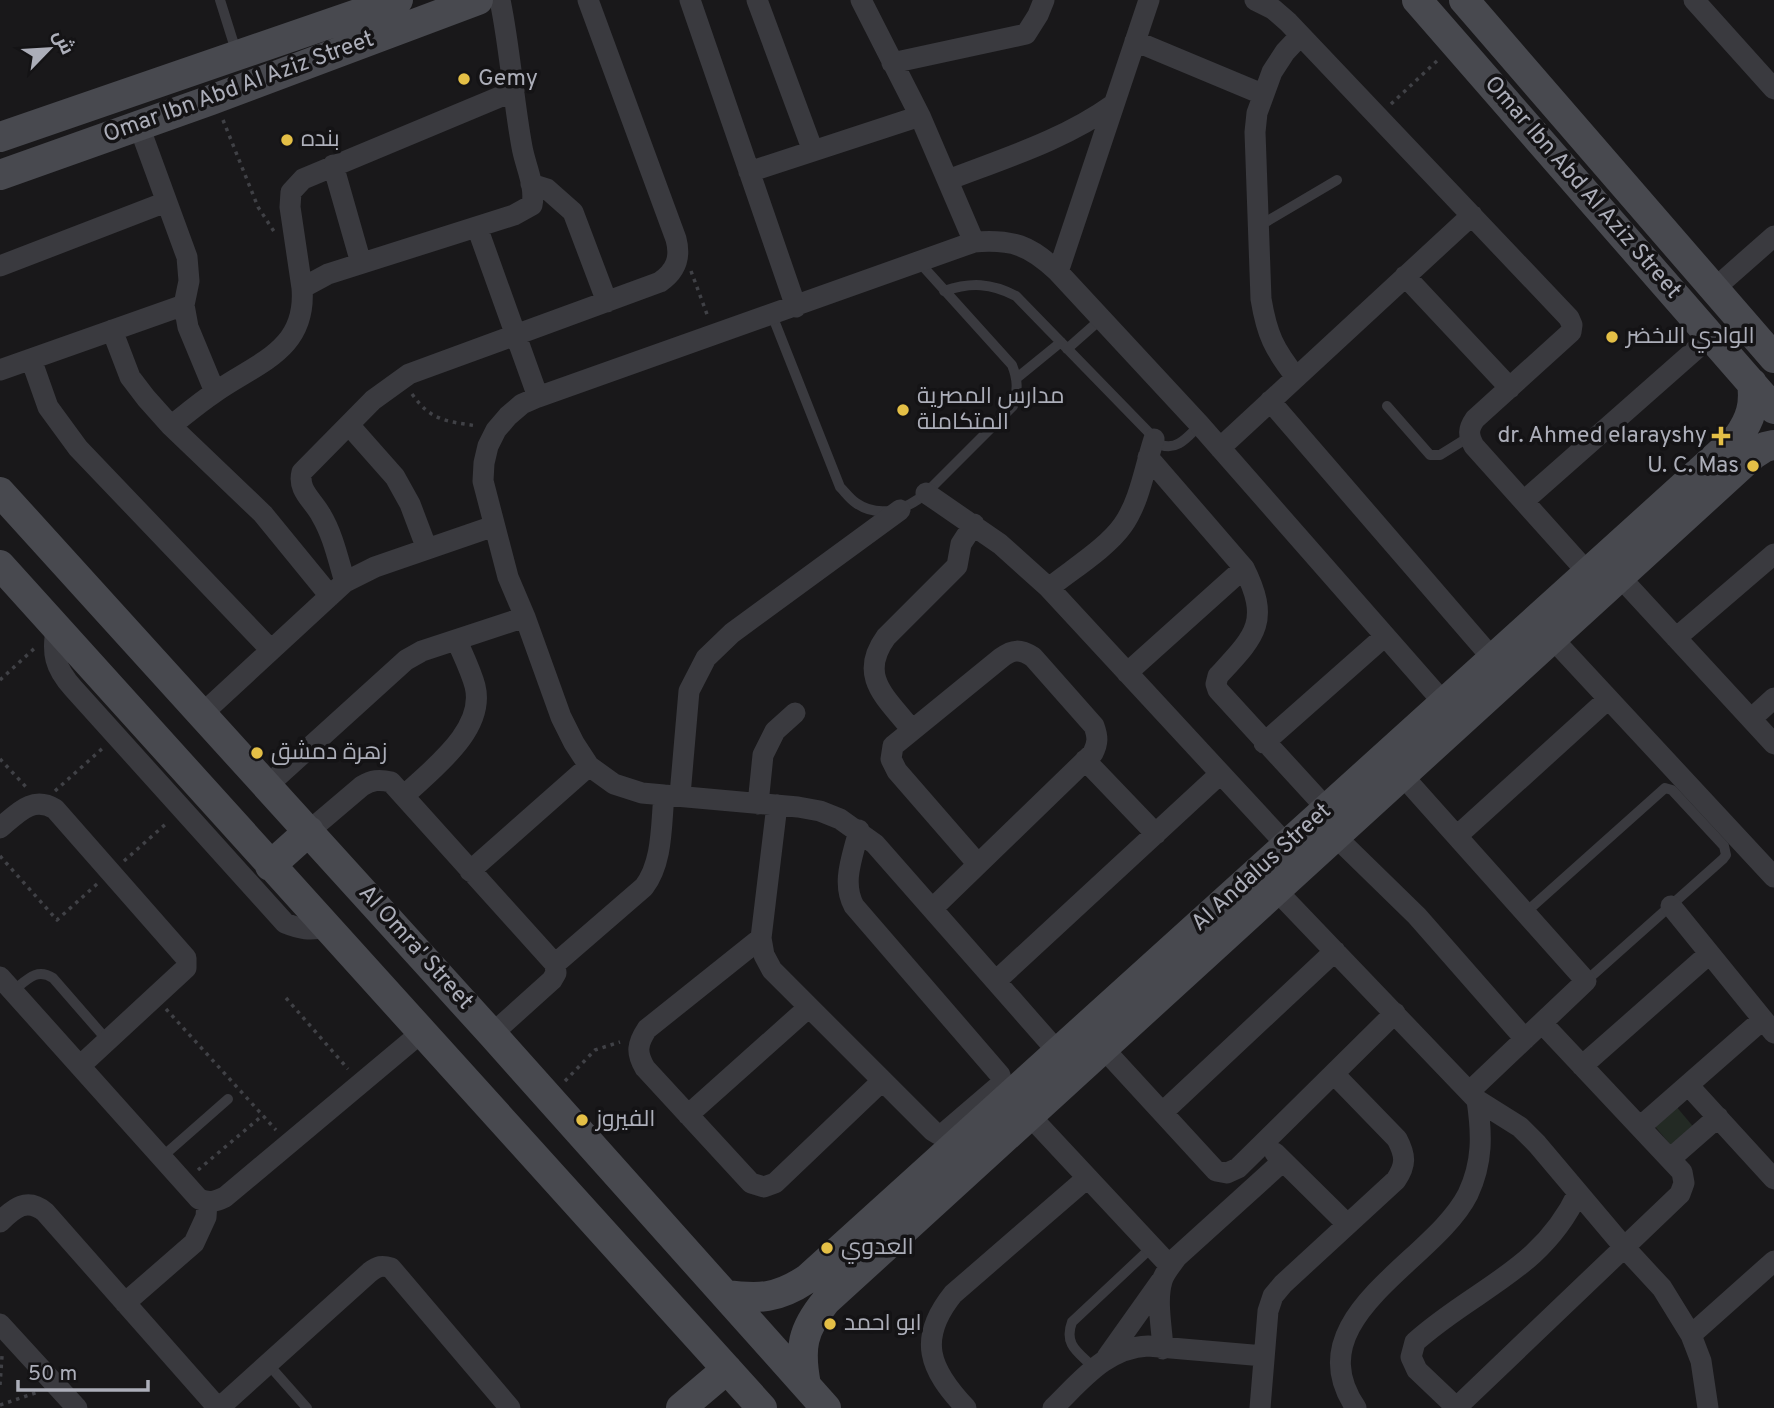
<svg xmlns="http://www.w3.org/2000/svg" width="1774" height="1408" viewBox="0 0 1774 1408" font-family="Overpass,Cairo,sans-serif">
	<rect width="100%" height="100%" fill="#19181a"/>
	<!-- green -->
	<path fill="#232a24" d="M 1675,1105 L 1696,1130 L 1674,1149 L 1653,1124 Z"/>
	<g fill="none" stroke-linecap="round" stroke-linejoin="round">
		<!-- path -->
		<path stroke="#404146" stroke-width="3.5" stroke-dasharray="3.5 5" stroke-linecap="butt" d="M 1391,104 L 1439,59
			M 223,120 L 258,207 L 275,233
			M 691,271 L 708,317
			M 412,394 C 431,421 446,421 477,426
			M 0,680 L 37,646
			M 0,759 L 27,788
			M 55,791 L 104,747
			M 0,856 L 57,920 L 97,884
			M 124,861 L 168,822
			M 286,998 L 348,1069
			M 166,1009 L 276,1130
			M 565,1081 L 595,1050 L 620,1042
			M 198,1170 L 263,1115
			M 0,1385 L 2,1356
			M 0,1405 L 38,1392"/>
		<!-- lane -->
		<path stroke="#3a3a3f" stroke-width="10" d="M 220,0 L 237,54
			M 1259,226 L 1337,180
			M 944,291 C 971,282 991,283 1016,296 L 1161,445 C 1178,451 1188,436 1200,425
			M 772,315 L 840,487 C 845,492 850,499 856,503 C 879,519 907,510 926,493 L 1013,406 C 1018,390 1018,380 1012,365 L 919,262
			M 1067,349 L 1101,319
			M 1017,378 L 1061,342
			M 1387,406 L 1430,455 L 1440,455 L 1469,437
			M 1525,913 L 1665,788 L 1672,790 L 1724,846 L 1726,855 L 1723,859 L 1586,981
			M 13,991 C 26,981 36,967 53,978 L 107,1040
			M 162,1157 L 228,1099
			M 268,1364 L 307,1408
			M 1095,1369 C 1080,1353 1063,1346 1072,1322 L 1152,1247"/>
		<!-- street -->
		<path stroke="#3a3a3f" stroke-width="21" d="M 690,0 L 796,307
			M 757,0 L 813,151
			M 861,0 L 920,116 L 974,242
			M 1255,0 L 1273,9 L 1288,22 L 1569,318 L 1572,325 L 1571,332 L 1475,419 C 1468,429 1468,435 1474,446 L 1588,573
			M 1694,0 L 1774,89
			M 1135,41 L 1262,94
			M 892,63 L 1026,34 L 1038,15 L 1044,0
			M 139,126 L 187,257 L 189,281 L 184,305 L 188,327 L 215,392
			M 333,165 L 361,263
			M 749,172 L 920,116
			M 948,180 C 1005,158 1064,140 1114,104
			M 531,184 L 547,189 L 573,212 L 607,302
			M 477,227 L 538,397
			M 0,266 L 166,202
			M 1058,272 L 1149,0
			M 1405,276 L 1510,388
			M 302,288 L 290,207 L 291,192 L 303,179 L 514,91
			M 1714,289 L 1774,236
			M 112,330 L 130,377 L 146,398 L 171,426 L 263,514 L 330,596
			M 31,359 L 48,407 L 78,448 L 271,650
			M 0,370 L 184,305
			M 1296,377 C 1274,349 1267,335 1261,299 L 1255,132 L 1257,113 L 1272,72 L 1285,52 L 1300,36
			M 1270,401 L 1493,659
			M 349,425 L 395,477 L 410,504 L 427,549
			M 171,426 C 185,415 199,403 214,393 C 256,363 307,351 302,288 L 328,274 L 514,215 L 532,205 C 536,186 525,165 522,147 C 513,98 510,48 500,0
			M 1220,448 L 1472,215
			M 1148,457 L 1244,568 C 1271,622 1255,636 1218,676 L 1216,684 L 1218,690 L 1327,809
			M 926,493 L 1000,544 L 1049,588 L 1296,855
			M 1524,501 L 1711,336
			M 1620,577 L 1774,744
			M 345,582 C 338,559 333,535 321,515 C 313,500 297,490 302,472 L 373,400 L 409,374 L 660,282 C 676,271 681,258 676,239 L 588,0
			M 1049,588 C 1071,570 1107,548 1123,525 C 1140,501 1145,466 1154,439
			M 57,626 C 51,653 55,668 73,688 L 285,923 C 300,929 310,931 326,927
			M 1552,638 L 1774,877
			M 1676,638 L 1774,554
			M 1127,673 L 1244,568
			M 202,714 L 345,582 L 375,567 L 494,526
			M 1751,719 L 1774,698
			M 911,729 C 887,698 857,677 886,637 L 957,566 L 961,544 L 974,524
			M 1264,743 L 1385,636
			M 1085,760 L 1156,834
			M 1402,775 L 1586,981 L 1470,1091
			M 267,786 L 406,660 L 422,651 L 525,617
			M 405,795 C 432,769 486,730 475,686 C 471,671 463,655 457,641
			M 680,795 L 689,691 L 706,658 L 732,633 L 900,510
			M 758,804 L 763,755 L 775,731 L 795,713
			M 777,805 L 761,938 L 764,955 L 772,970 L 933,1131 L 938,1134 L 944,1133 L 1000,1085 L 1001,1080 L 1000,1075 L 854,906 C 841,882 853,856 859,830
			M 0,828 C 17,814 32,795 55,809 L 186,958 L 186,968 L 80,1066
			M 309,831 L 362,786 C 372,780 379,779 391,782 L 555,964
			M 1335,836 L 1417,916 L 1525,1039
			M 1457,836 L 1608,699
			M 470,871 L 589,766
			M 1276,890 L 1477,1100 C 1482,1134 1483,1162 1468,1194 C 1434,1262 1294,1317 1356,1408
			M 1671,906 L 1774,1033
			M 933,908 L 1093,753 C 1098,743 1098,737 1094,726 L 1033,657 C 1020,649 1013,649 1001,658 L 893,746 L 891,759 L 897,771 L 977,863
			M 761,938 L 647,1029 C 637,1044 636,1053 645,1068 L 751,1183 L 764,1187 L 775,1183 L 882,1081
			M 0,977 L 199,1199 C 209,1203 215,1202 225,1197 L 422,1032
			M 996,981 L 1220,774
			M 492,1034 L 552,980 L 556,973 L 555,964 L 644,887 C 663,862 661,825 664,795
			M 1103,1048 L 1216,1171 L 1227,1173 L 1238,1168 L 1395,1013
			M 1058,1052 L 875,844 L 840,819 L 820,811 L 798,807 L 642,793 L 614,784 L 589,766 L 574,743 L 561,717 L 525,617 L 508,577 L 483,481 L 484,463 L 488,446 L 496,430 L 508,416 L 522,404 L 538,397 L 974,242 C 1012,239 1030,245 1058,272 L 1200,425 L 1444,703
			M 1582,1066 L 1709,954
			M 1688,1085 L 1774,1179
			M 1477,1100 L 1520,1127 L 1537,1144 L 1624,1247 L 1662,1288 L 1691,1335 L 1701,1361 L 1708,1408
			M 1163,1112 L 1335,951
			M 688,1115 L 809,1007
			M 1030,1116 L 1170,1266
			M 1640,1127 L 1762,1020
			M 1275,1153 L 1347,1224
			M 1670,1159 L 1718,1117
			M 0,1222 C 14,1208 27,1197 45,1212 L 218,1408
			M 125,1303 L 194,1243 L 206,1217 L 207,1202
			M 0,1324 L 77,1408
			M 1691,1335 L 1774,1261
			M 1163,1349 C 1162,1328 1156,1301 1162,1281 C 1164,1273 1172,1264 1177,1257 L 1283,1161
			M 1107,1357 L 1161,1281
			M 1456,1407 L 1417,1370 L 1411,1357 L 1415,1342 C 1475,1288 1541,1271 1578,1193
			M 219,1408 L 370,1272 C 378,1266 382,1265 391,1268 L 510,1408
			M 966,1408 C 929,1369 917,1339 953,1294 L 1087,1178
			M 1053,1408 C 1082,1380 1106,1348 1148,1346 L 1264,1356
			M 1260,1408 L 1268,1311 L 1273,1296 L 1283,1284 L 1396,1180 C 1406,1165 1406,1156 1397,1139 L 1334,1074
			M 1456,1408 L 1680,1194 L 1684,1183 L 1682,1172 L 1542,1023"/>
		<!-- secondary -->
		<path stroke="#48494f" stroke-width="30" d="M 1417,0 L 1774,409
			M 1464,0 L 1774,358
			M 0,137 L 398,0
			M 0,175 L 211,100 L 478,0
			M 0,492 L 492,1034 L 826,1408
			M 0,565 L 762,1408
			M 270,866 L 309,831
			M 725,1295 C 759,1299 777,1299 807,1279 L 1738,437 C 1751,419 1755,404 1752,383
			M 806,1385 C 799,1348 802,1330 826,1301 L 1754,454 L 1765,447 L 1774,445
			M 681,1408 L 727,1369"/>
	</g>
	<!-- markers -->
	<g fill="#e4bf46" stroke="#141315" stroke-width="2.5">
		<circle cx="464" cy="79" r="7"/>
		<circle cx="287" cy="140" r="7"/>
		<circle cx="1612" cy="337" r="7"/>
		<circle cx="903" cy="410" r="7"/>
		<path d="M1717.5 425.5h7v7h7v7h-7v7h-7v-7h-7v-7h7z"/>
		<circle cx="1753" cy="466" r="7"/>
		<circle cx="257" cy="753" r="7"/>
		<circle cx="582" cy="1120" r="7"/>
		<circle cx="827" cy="1248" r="7"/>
		<circle cx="830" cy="1324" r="7"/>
	</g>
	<g text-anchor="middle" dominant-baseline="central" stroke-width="7" stroke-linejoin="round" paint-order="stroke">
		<!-- poi labels -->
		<g font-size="23" fill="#acaeb9" stroke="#141315" text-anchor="start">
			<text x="478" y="79">Gemy</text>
			<text x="301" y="140">بنده</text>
			<text x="1626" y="337">الوادي الاخضر</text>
			<text x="917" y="397">مدارس المصرية<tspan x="917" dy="26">المتكاملة</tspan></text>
			<text x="1707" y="436" text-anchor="end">dr. Ahmed elarayshy</text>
			<text x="1739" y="466" text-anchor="end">U. C. Mas</text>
			<text x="271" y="753">زهرة دمشق</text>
			<text x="596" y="1120">الفيروز</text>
			<text x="841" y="1248">العدوي</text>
			<text x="844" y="1324">ابو احمد</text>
		</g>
		<!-- street labels -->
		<g font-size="23" fill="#acaeb9" stroke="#141315">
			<text transform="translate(239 88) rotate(-20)">Omar Ibn Abd Al Aziz Street</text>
			<text transform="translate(1582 188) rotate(49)">Omar Ibn Abd Al Aziz Street</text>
			<text transform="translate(1262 868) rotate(-42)">Al Andalus Street</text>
			<text transform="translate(415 948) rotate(48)">Al Omra' Street</text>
		</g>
	</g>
	<!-- north arrow -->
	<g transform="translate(49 49) rotate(65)" stroke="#141315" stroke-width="5" paint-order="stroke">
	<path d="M0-5L12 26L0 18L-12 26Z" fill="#acaeb9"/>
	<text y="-10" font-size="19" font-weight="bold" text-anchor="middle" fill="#acaeb9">ش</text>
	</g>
	<!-- scale -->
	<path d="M18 1380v10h130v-10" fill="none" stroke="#acaeb9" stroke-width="3.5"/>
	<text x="28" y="1380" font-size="21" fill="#acaeb9" stroke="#141315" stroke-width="5" paint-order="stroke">50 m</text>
</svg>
